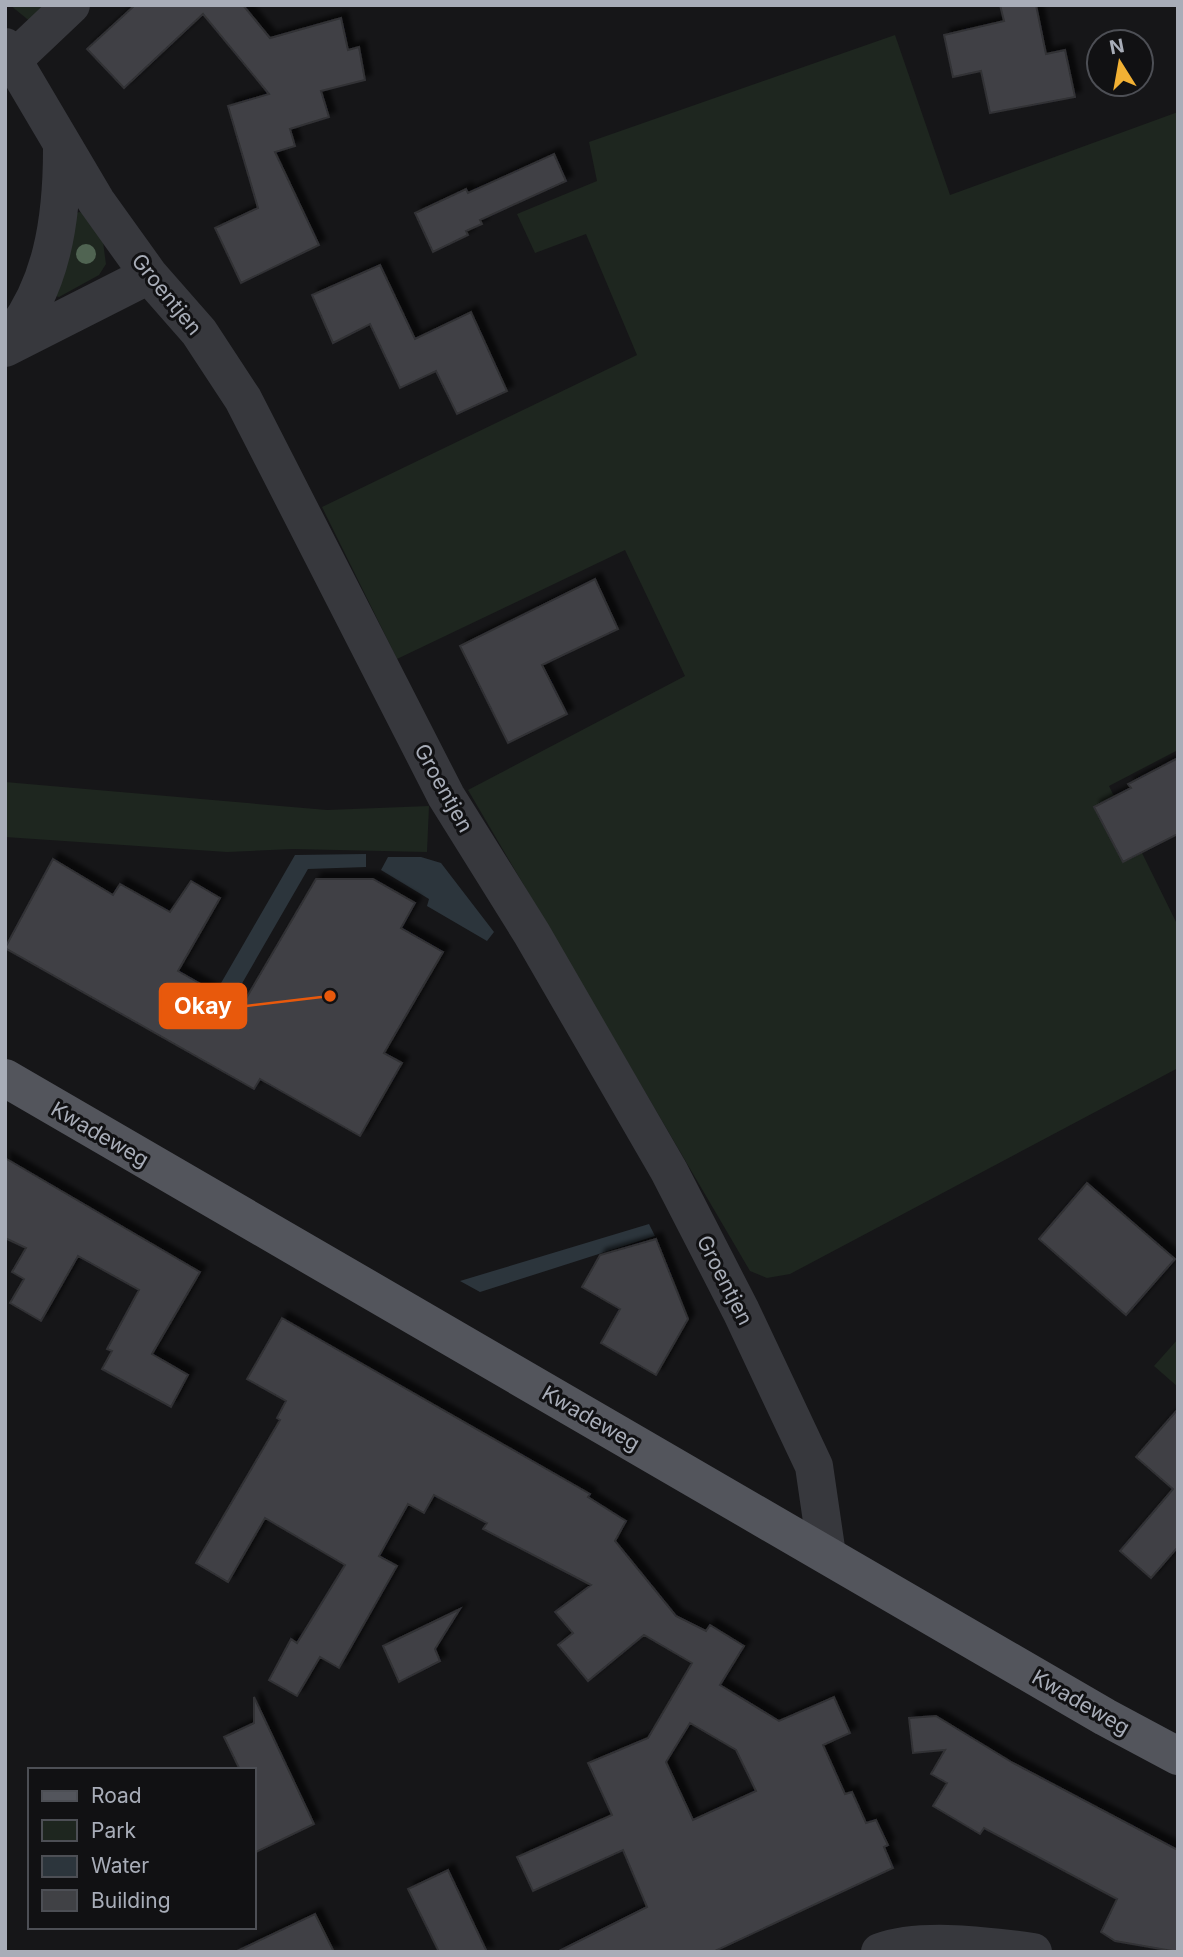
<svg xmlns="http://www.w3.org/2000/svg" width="1183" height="1957" viewBox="0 0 1183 1957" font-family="Inter,sans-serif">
	<defs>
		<filter id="shadow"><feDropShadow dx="6" dy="-6" stdDeviation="2" flood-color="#0009"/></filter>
	</defs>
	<rect width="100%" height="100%" fill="#161618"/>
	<!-- green -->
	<path fill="#1e261f" d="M 10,5 L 46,5 L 32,23 Z
		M 895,35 L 950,195 L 1178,112 L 1178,750 L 1109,786 L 1178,926 L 1178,1068 L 790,1274 L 767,1278 L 750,1271 L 468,790 L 685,676 L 625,550 L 397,659 L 322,507 L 637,355 L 586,234 L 535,253 L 517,214 L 597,181 L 589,142 Z
		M 79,212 L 84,213 L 103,242 L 106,264 L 99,275 L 59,297 L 53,295 L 75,214 Z
		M 5,782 L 327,810 L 429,806 L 427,852 L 293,849 L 227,852 L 5,837 Z
		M 1178,1339 L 1178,1387 L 1154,1366 Z"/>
	<!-- water -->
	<path fill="#2c353c" d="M 366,854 L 366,867 L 308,869 L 233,999 L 217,990 L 295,855 Z
		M 388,857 L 421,857 L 441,863 L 494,932 L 487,941 L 427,906 L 429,899 L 381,870 Z
		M 649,1224 L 655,1236 L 480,1292 L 460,1281 Z"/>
	<!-- building -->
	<path fill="#404145" stroke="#303034" stroke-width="2" fill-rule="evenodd" filter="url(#shadow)" d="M 135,5 L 243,5 L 270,38 L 341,18 L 348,50 L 359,47 L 365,80 L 321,91 L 329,117 L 290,129 L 295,146 L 275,152 L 319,245 L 241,283 L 215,228 L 258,208 L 228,106 L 269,94 L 203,14 L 124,88 L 87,49 Z
		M 1000,5 L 1036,5 L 1046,54 L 1065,50 L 1075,97 L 990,113 L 981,71 L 953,77 L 944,35 L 1004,21 Z
		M 554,154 L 566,181 L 480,220 L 482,224 L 466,231 L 468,235 L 433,252 L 415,213 L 466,189 L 468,193 Z
		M 380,265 L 415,339 L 471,312 L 507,391 L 457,414 L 436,371 L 400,388 L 370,324 L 333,343 L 312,295 Z
		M 595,579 L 618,629 L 542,665 L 567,714 L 508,743 L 460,646 Z
		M 1178,758 L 1178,834 L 1123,862 L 1094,807 L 1131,788 L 1128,784 Z
		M 53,859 L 113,895 L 120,884 L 170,912 L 191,881 L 220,898 L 178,971 L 241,1007 L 316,879 L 373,879 L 415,903 L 401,928 L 443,952 L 384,1053 L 402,1063 L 360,1136 L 260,1079 L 254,1089 L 5,948 Z
		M 5,1158 L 200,1272 L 152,1354 L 188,1375 L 171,1407 L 102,1369 L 112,1351 L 107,1349 L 139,1290 L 78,1256 L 41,1321 L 10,1303 L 24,1279 L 12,1272 L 26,1248 L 5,1238 Z
		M 1087,1183 L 1175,1259 L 1126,1315 L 1039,1239 Z
		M 656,1239 L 688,1319 L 656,1375 L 601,1343 L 620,1309 L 582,1287 L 600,1255 Z
		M 282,1318 L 590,1494 L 588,1497 L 626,1521 L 615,1541 L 676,1616 L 706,1631 L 710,1625 L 744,1646 L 720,1685 L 779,1721 L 834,1697 L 850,1733 L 823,1745 L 845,1794 L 852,1792 L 866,1823 L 876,1820 L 888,1845 L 884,1847 L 893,1868 L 713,1952 L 557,1952 L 647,1907 L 623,1850 L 533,1891 L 517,1857 L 612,1815 L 588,1763 L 648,1738 L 692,1663 L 644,1635 L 588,1681 L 558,1645 L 573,1633 L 555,1612 L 591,1585 L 483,1529 L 487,1523 L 434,1495 L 424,1513 L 408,1504 L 379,1556 L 397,1566 L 339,1668 L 320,1657 L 297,1696 L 269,1680 L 291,1639 L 297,1643 L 345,1565 L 265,1518 L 228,1582 L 196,1563 L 280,1420 L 277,1418 L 286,1401 L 247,1379 ZM 690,1723 L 736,1750 L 756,1791 L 693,1820 L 666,1762 Z
		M 1178,1409 L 1178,1547 L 1151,1578 L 1120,1551 L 1173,1489 L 1136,1457 Z
		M 460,1609 L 435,1649 L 440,1661 L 399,1682 L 383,1646 Z
		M 254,1697 L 314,1824 L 254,1853 L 254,1770 L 240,1770 L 224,1737 L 254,1723 Z
		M 936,1716 L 1013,1763 L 1178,1850 L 1178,1952 L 1115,1941 L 1101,1932 L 1117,1899 L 984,1828 L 980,1834 L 933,1806 L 947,1783 L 931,1774 L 945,1750 L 913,1753 L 909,1718 Z
		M 448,1870 L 487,1952 L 439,1952 L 408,1889 Z
		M 315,1914 L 334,1952 L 235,1952 Z"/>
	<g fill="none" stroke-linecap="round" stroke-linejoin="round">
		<!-- minor -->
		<path stroke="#37383d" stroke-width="38" d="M 5,47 L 96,201 L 149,275 L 199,332 L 243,399 L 446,796 L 532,934 L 669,1171 L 741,1311 L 814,1466 L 827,1555
			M 14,59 L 71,5
			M 5,343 C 53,290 62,217 62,149
			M 5,348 L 149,275
			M 880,1952 C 921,1937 989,1946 1033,1952"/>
		<!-- major -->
		<path stroke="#53555c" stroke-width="38" d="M 5,1078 L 1105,1717 L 1178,1756"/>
	</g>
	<!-- trees -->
	<circle fill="#506452" cx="86" cy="254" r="10"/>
	<g text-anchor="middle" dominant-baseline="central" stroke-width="6" stroke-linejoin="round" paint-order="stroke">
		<!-- street labels -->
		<g font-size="21" fill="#a8adb8" stroke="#111113">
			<text transform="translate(167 294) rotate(51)">Groentjen</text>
			<text transform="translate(444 788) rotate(61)">Groentjen</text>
			<text transform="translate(100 1134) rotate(30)">Kwadeweg</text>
			<text transform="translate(725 1280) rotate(63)">Groentjen</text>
			<text transform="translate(591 1418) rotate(30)">Kwadeweg</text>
			<text transform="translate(1081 1702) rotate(30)">Kwadeweg</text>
		</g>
	</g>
	<!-- callouts -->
	<path fill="none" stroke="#e8590c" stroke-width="2.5" d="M330 996L246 1006"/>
	<circle fill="#e8590c" stroke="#111113" stroke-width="2.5" cx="330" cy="996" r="7"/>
	<rect fill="#e8590c" stroke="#e8590c" stroke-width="2.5" x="160" y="984" width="86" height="44" rx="7"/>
	<g font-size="23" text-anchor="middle" font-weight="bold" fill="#fff">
		<text x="203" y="1014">Okay</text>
	</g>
	<!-- border -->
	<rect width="1183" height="1957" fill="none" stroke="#a8adb8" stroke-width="14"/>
	<!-- legend -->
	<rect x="28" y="1768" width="228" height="161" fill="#111113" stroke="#4d4f55" stroke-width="2"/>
	<rect x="42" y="1791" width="35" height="10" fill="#53555c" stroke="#4d4f55" stroke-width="2"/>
	<text x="91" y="1803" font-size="21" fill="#a8adb8">Road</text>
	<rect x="42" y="1820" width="35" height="21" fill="#1e261f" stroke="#4d4f55" stroke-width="2"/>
	<text x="91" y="1838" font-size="21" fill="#a8adb8">Park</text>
	<rect x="42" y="1856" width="35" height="21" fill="#2c353c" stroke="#4d4f55" stroke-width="2"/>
	<text x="91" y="1873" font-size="21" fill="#a8adb8">Water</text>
	<rect x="42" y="1890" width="35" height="21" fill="#404145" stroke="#4d4f55" stroke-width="2"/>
	<text x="91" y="1908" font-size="21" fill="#a8adb8">Building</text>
	<!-- north arrow -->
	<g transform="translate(1120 63) rotate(349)"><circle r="33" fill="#111113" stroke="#4d4f55" stroke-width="2"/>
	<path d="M0-5L12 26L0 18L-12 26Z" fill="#f2b134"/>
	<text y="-10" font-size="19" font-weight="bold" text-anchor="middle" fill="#a8adb8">N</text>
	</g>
</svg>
